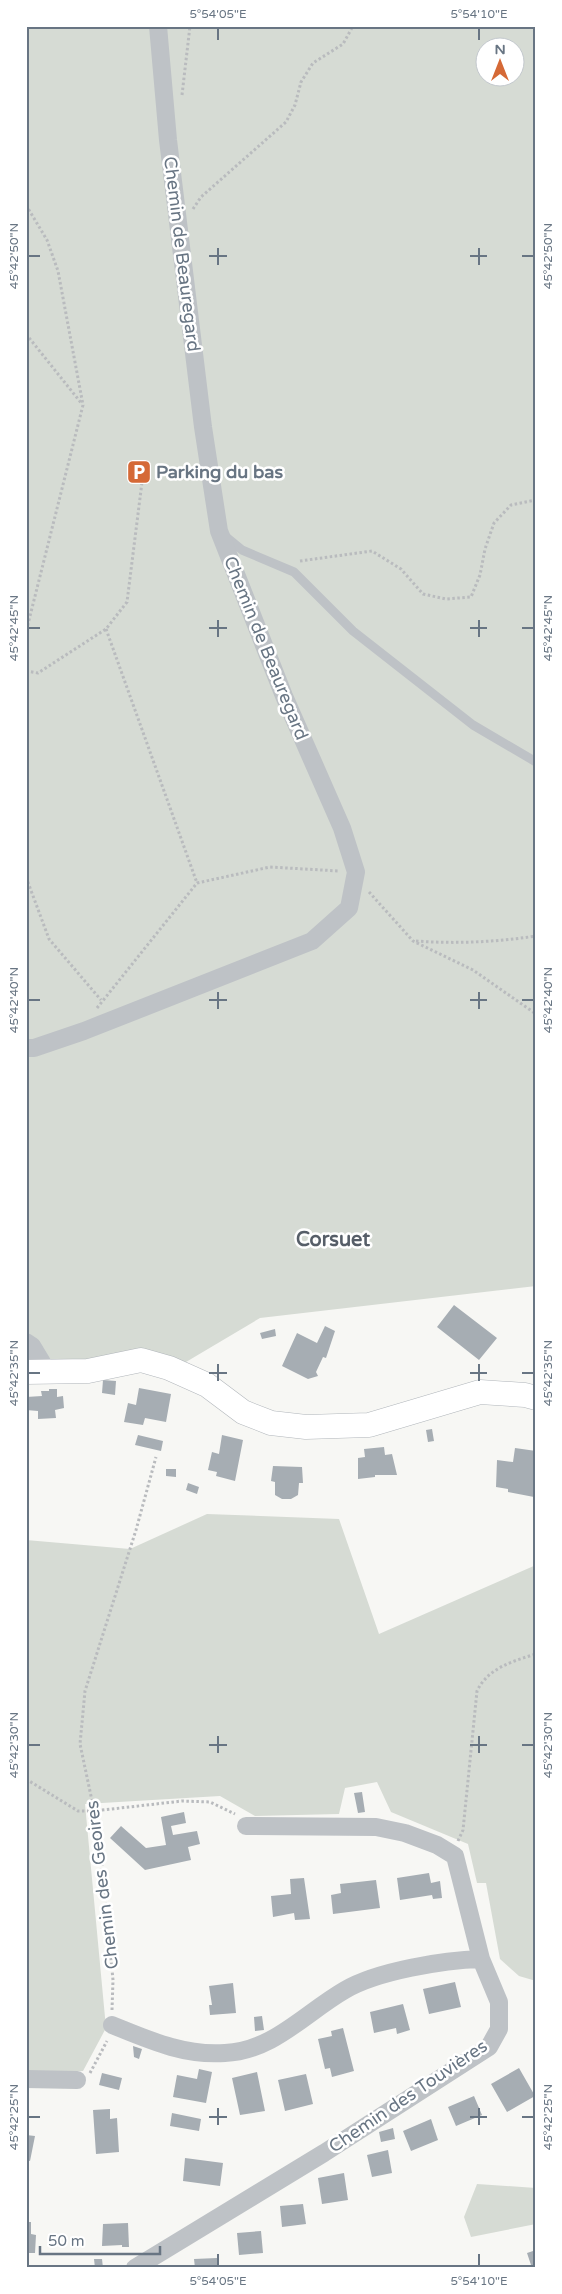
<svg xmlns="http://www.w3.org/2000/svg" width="562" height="2294" viewBox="0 0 562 2294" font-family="'Varela Round',sans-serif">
	<rect width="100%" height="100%" fill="#f7f7f4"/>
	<!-- green -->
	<path fill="#d6dbd4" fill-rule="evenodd" d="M 26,26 L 536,26 L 536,1286 L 260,1318 L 186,1362 L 26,1360 ZM 484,48 L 514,48 L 514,78 L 484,78 Z
		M 207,1514 L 339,1519 L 379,1634 L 536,1565 L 536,1981 L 519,1976 L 500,1959 L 486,1883 L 477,1883 L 468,1844 L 391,1812 L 377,1782 L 345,1788 L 339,1814 L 255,1816 L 220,1796 L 85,1804 L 106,2028 L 83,2071 L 26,2073 L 26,1540 L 130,1549 Z
		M 477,2184 L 536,2188 L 536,2224 L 471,2237 L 464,2217 Z"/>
	<!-- building -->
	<path fill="#a6adb3" d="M 454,1305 L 497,1338 L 479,1360 L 437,1327 Z
		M 325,1326 L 335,1331 L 326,1358 L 323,1357 L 316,1372 L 318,1376 L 308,1379 L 282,1366 L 297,1333 L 317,1343 Z
		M 275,1329 L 276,1336 L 262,1339 L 260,1333 Z
		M 103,1380 L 116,1381 L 115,1395 L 102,1393 Z
		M 139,1388 L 171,1394 L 166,1422 L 145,1418 L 143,1425 L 124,1422 L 128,1403 L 136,1405 Z
		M 49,1389 L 57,1389 L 57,1397 L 63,1396 L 64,1408 L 55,1410 L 56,1418 L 38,1419 L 38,1411 L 26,1410 L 26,1397 L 42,1396 L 41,1391 L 49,1391 Z
		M 432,1429 L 434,1441 L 428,1442 L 426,1430 Z
		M 138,1435 L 163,1441 L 161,1451 L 135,1445 Z
		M 222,1435 L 243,1440 L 235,1481 L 216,1476 L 217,1472 L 208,1470 L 212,1452 L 219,1454 Z
		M 384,1447 L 385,1455 L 392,1454 L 397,1475 L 375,1475 L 375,1477 L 358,1479 L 358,1458 L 365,1457 L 364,1449 Z
		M 515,1448 L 536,1451 L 534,1497 L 508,1492 L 508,1489 L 496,1487 L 497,1460 L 513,1462 Z
		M 273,1466 L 302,1467 L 303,1483 L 299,1483 L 298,1495 L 291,1499 L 282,1499 L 275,1495 L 275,1482 L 271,1481 Z
		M 166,1469 L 176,1469 L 176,1477 L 166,1476 Z
		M 188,1483 L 199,1487 L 197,1494 L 186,1490 Z
		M 362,1792 L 365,1812 L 358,1813 L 354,1793 Z
		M 184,1812 L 186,1823 L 171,1826 L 173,1835 L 197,1831 L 200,1844 L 188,1847 L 191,1860 L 145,1870 L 110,1838 L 121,1826 L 146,1848 L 166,1845 L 161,1817 Z
		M 429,1873 L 431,1883 L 440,1881 L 442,1898 L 433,1899 L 432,1895 L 400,1900 L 397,1878 Z
		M 304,1878 L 310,1919 L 295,1920 L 294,1913 L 273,1917 L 271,1896 L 291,1894 L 290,1879 Z
		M 376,1880 L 380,1908 L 333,1914 L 331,1895 L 341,1893 L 340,1884 Z
		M 455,1982 L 461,2007 L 429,2014 L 423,1989 Z
		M 233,1983 L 236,2013 L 210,2015 L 209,2005 L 212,2005 L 209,1986 Z
		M 403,2004 L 410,2030 L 397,2034 L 396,2028 L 374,2033 L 370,2012 Z
		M 262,2016 L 264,2030 L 255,2031 L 254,2017 Z
		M 343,2028 L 354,2071 L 332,2077 L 330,2068 L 325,2069 L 318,2039 L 332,2036 L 331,2031 Z
		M 133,2046 L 142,2049 L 139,2059 L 134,2057 Z
		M 519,2068 L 535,2096 L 507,2112 L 491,2084 Z
		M 199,2069 L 212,2072 L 206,2103 L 173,2097 L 177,2075 L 197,2079 Z
		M 257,2072 L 265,2111 L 240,2115 L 232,2078 Z
		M 102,2073 L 122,2078 L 119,2090 L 99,2085 Z
		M 306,2074 L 313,2104 L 285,2111 L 278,2080 Z
		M 474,2096 L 482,2115 L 456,2126 L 448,2107 Z
		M 110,2109 L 110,2119 L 117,2118 L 119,2152 L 96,2154 L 93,2110 Z
		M 172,2113 L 201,2119 L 199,2131 L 170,2126 Z
		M 431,2119 L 438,2140 L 411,2151 L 403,2131 Z
		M 393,2128 L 395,2139 L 381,2142 L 379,2132 Z
		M 26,2135 L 35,2136 L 30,2161 L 26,2160 Z
		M 388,2150 L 392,2173 L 372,2177 L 367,2155 Z
		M 185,2158 L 223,2163 L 220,2186 L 183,2181 Z
		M 344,2173 L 348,2200 L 322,2204 L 318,2178 Z
		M 303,2204 L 306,2224 L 282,2227 L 280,2206 Z
		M 26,2222 L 31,2222 L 31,2234 L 36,2235 L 35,2253 L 26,2253 Z
		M 128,2223 L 129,2247 L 122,2247 L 122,2245 L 102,2246 L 103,2224 Z
		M 261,2231 L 263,2253 L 239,2255 L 237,2233 Z
		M 536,2250 L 536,2268 L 532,2268 L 527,2253 Z
		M 217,2258 L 218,2268 L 195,2268 L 194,2259 Z
		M 94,2259 L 102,2259 L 103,2268 L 95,2268 Z"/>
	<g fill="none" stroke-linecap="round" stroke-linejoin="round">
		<defs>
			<path id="secondary" d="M 26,1372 L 88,1371 L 141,1360 L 169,1368 L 207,1385 L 243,1412 L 271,1423 L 306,1427 L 369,1425 L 480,1392 L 525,1395 L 536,1398"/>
		</defs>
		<!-- secondary casing -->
		<use href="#secondary" stroke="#b1b6bb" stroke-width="25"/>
		<!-- path -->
		<path stroke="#b9bbbe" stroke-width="3" stroke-dasharray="2.5 2.5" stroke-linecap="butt" d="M 182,95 L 190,26
			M 26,205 L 47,240 L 58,271 L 83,405 L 26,632
			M 193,209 L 201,197 L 286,122 L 295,105 L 301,82 L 313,63 L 343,44 L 353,26
			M 26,334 L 82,404
			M 300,561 L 372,551 L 401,569 L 423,594 L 446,599 L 471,597 L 480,575 L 485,549 L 494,523 L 511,505 L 536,500
			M 106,629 L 197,883
			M 26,671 L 38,673 L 106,629 L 127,602 L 143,474
			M 26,877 L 49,939 L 101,1000
			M 369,892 L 413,941 L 473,970 L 536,1014
			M 416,941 C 456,944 496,942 536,936
			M 97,1008 L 197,883 L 270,867 L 339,871
			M 26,1779 L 78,1811 L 94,1811 L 182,1801 L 210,1802 L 235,1814
			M 458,1841 L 463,1830 L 477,1691 C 488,1668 513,1661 536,1654
			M 112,2010 L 113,1980 L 99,1834 L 80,1744 L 85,1691 L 136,1530 L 156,1457
			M 90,2073 L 107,2041"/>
		<!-- lane -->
		<path stroke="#bec2c6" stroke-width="9" d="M 225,536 L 242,550 L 294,572 L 353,631 L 473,725 L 536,762"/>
		<!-- street -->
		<path stroke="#bec2c6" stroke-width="18" d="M 26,1048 L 34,1048 L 84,1031 L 312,941 L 349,908 L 356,872 L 342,828 L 284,696 L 219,531 L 203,427 L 168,140 L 158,26
			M 26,1342 L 32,1346 L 47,1371
			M 112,2025 C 149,2040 184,2056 225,2053 C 273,2051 305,2013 345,1990 C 377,1971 444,1960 481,1959
			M 26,2079 L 77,2080
			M 135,2268 L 324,2153 L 489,2047 L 499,2029 L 499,2002 L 481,1959 L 455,1856 L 437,1845 L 405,1833 L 376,1827 L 246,1826"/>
		<!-- secondary -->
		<use href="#secondary" stroke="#fff" stroke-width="24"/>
	</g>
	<!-- ticks -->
	<path fill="none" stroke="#687583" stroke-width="2" d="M 218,28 L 218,40M 479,28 L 479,40M 218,248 L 218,265M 479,248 L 479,265M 28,256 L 40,256M 209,256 L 227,256M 470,256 L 487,256M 522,256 L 534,256M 218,620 L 218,637M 479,620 L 479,637M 28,628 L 40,628M 209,628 L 227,628M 470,628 L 487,628M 522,628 L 534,628M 218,992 L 218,1009M 479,992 L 479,1009M 28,1000 L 40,1000M 209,1000 L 227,1000M 470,1000 L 487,1000M 522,1000 L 534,1000M 218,1364 L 218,1381M 479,1364 L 479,1381M 28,1373 L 40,1373M 209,1373 L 227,1373M 470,1373 L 487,1373M 522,1373 L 534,1373M 218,1736 L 218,1753M 479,1736 L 479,1753M 28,1745 L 40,1745M 209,1745 L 227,1745M 470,1745 L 487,1745M 522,1745 L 534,1745M 218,2108 L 218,2125M 479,2108 L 479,2125M 28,2117 L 40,2117M 209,2117 L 227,2117M 470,2117 L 487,2117M 522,2117 L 534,2117M 218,2254 L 218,2266M 479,2254 L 479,2266"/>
	<!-- icons -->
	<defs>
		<symbol id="parking-square" viewBox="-11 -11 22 22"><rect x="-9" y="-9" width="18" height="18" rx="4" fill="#d56936" stroke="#fff"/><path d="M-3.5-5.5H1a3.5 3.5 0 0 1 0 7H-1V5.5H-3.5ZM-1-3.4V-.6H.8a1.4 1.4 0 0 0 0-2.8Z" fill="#fff"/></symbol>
	</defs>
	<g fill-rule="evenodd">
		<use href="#parking-square" x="125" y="458" width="28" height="28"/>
	</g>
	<g text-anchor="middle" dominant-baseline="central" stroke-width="5" stroke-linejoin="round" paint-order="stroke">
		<!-- street labels -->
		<g font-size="18" fill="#687583" stroke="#fff">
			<text transform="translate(182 254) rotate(83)">Chemin de Beauregard</text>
			<text transform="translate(266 648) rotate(68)">Chemin de Beauregard</text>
			<text transform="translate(102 1885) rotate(-97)">Chemin des Geoires</text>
			<text transform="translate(408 2096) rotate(-34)">Chemin des Touvières</text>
		</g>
		<!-- poi labels -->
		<g font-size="18" font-weight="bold" fill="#687583" stroke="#fff" text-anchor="start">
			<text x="156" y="472">Parking du bas</text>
		</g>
		<!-- quarter labels -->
		<g font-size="20" font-weight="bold" fill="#565e68" stroke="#fff">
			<text x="333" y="1240">Corsuet</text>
		</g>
	</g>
	<!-- border -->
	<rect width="562" height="2294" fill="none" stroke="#ffffff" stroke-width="55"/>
	<!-- north arrow -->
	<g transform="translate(500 62)"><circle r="24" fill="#ffffff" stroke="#c3c8cd"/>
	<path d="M0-4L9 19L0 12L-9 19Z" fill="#d56936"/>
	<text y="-8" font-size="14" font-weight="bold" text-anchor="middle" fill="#687583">N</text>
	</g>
	<!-- scale -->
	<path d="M40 2246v8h120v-8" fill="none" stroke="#687583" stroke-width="2.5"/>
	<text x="48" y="2246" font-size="15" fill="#687583" stroke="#ffffff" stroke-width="4" paint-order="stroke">50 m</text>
	<rect x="28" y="28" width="506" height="2238" fill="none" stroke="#687583" stroke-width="2"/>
	<g font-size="12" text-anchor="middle" fill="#687583">
		<text x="218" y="18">5°54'05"E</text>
		<text x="479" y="18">5°54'10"E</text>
		<text transform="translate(14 256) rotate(-90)" y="4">45°42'50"N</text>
		<text transform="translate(548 256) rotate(-90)" y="4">45°42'50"N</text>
		<text transform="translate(14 628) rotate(-90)" y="4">45°42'45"N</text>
		<text transform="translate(548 628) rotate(-90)" y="4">45°42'45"N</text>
		<text transform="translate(14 1000) rotate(-90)" y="4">45°42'40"N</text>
		<text transform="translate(548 1000) rotate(-90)" y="4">45°42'40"N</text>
		<text transform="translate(14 1373) rotate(-90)" y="4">45°42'35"N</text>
		<text transform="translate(548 1373) rotate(-90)" y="4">45°42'35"N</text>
		<text transform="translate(14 1745) rotate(-90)" y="4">45°42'30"N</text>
		<text transform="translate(548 1745) rotate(-90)" y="4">45°42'30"N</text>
		<text transform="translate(14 2117) rotate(-90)" y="4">45°42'25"N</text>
		<text transform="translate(548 2117) rotate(-90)" y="4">45°42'25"N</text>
		<text x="218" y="2285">5°54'05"E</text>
		<text x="479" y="2285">5°54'10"E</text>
	</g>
</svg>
